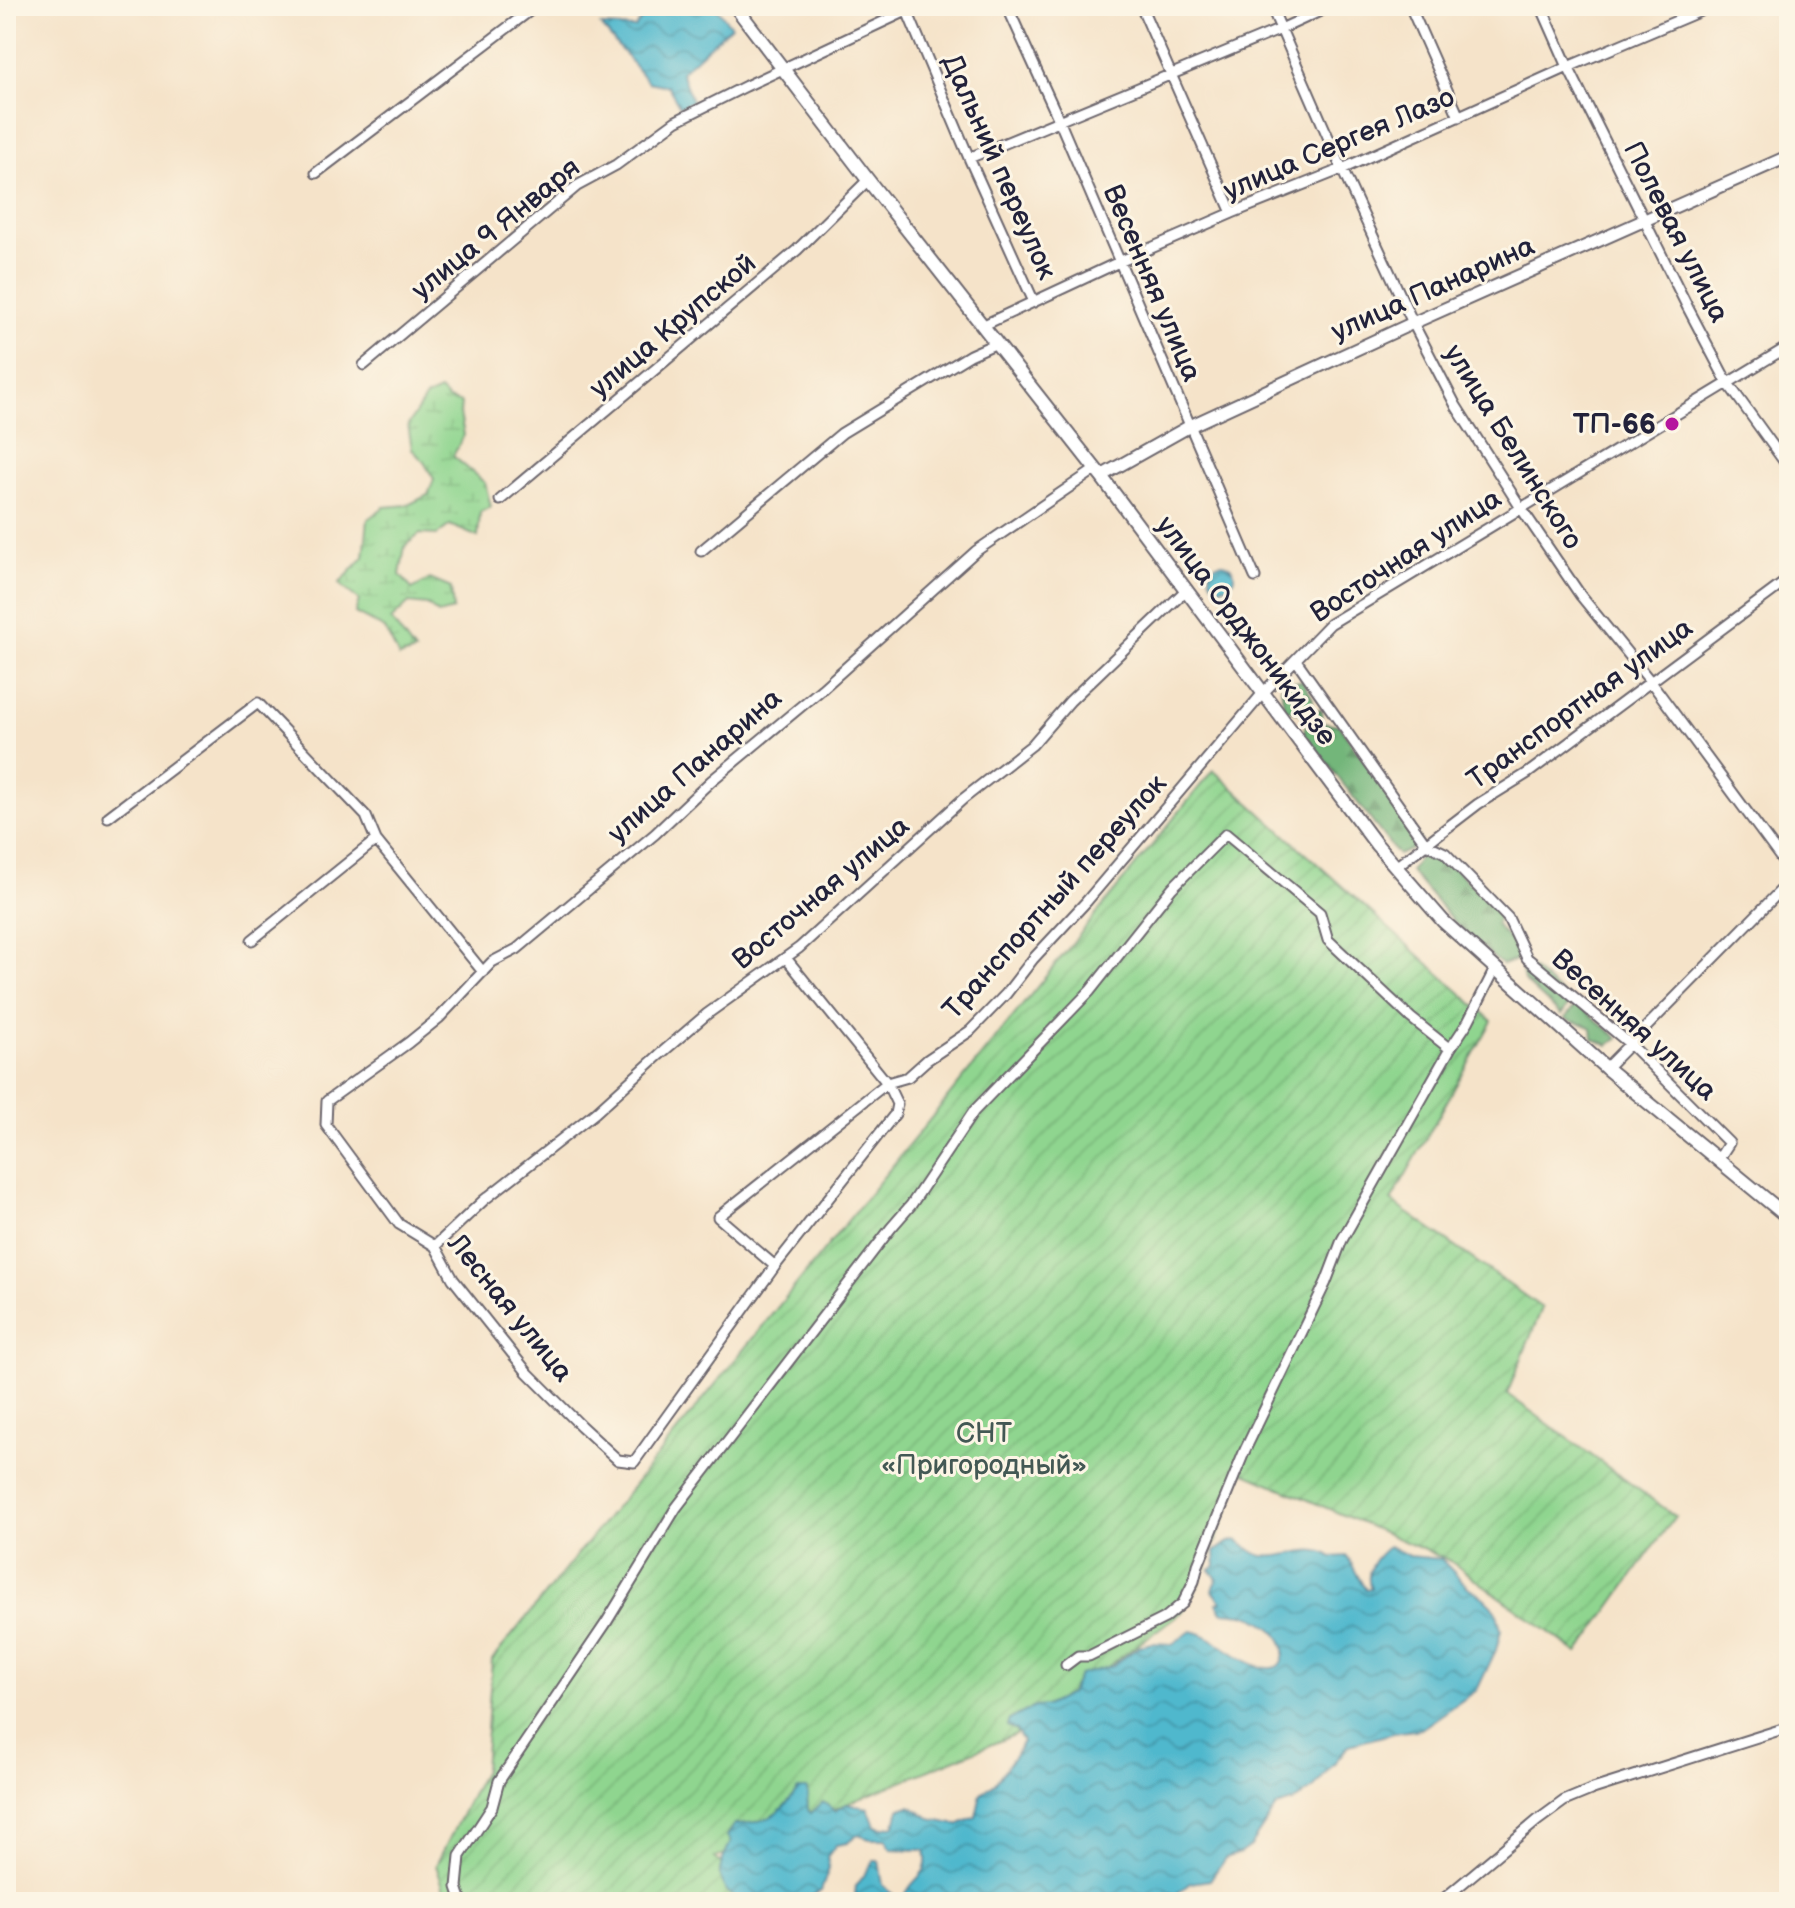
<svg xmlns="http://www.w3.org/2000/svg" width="1795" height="1908" viewBox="0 0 1795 1908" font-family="'Balsamiq Sans',sans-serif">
	<defs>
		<pattern id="forest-firs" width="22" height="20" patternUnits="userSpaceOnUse" patternTransform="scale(2)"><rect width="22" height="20" fill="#73b67a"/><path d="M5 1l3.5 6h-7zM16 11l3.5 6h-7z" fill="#5e9465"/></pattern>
		<pattern id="wetland-marsh" width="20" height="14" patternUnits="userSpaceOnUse" patternTransform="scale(2)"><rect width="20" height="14" fill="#8fd58f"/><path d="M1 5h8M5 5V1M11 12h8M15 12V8" fill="none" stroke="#7bb77c"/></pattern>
		<pattern id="garden-furrows" width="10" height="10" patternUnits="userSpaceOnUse" patternTransform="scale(2)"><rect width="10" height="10" fill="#8fd58f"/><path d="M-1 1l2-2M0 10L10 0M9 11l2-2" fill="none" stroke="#7bb77c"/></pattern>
		<pattern id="water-waves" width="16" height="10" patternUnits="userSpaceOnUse" patternTransform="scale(2)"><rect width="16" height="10" fill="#50b8cd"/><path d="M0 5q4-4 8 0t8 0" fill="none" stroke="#4295a8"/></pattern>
	</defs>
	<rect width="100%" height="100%" fill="#fcf5e5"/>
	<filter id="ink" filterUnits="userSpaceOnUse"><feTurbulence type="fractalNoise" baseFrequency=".0125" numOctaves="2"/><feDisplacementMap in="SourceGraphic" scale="16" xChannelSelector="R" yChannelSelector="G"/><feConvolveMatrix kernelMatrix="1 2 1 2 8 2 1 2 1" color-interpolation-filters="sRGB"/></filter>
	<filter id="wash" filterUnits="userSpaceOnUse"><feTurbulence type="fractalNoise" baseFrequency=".006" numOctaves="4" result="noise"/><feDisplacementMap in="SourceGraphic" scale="32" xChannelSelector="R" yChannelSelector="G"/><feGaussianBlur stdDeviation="1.8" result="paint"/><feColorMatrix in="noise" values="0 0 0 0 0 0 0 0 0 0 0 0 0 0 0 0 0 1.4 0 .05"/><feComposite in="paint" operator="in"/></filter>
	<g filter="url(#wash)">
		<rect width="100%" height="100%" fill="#f5e3c9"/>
		<!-- forest -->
		<path fill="url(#forest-firs)" stroke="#4a6c5a" stroke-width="2" d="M 1303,681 L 1313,699 L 1311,708 L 1303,714 L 1284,708 L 1281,687 L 1289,682 Z
			M 1320,709 L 1322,712 L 1321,722 L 1339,725 L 1421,842 L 1410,850 L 1398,855 L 1304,733 L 1306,723 Z
			M 1426,849 L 1442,855 L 1500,915 L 1495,924 L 1519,950 L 1521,958 L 1502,965 L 1455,923 L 1410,871 Z
			M 1528,965 L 1571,1002 L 1561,1015 L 1524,981 L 1522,972 Z
			M 1577,1004 L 1618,1038 L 1609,1045 L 1593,1039 L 1592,1028 C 1583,1022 1574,1024 1565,1018 Z"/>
		<!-- wetland -->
		<path fill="url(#wetland-marsh)" stroke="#587c65" stroke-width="2" d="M 440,391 L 448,399 L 461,403 L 460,414 L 464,435 L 453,456 L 485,483 L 491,507 L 480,512 L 478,537 L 450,525 L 437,535 L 420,534 L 405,546 L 400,575 L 412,589 L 430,579 L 451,588 L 453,610 L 438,614 L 427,605 L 409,603 L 391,620 L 415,652 L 399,657 L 385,629 L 355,613 L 359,600 L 339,584 L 364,557 L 368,519 L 384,507 L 408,505 L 428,495 L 434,479 L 424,462 L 412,449 L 408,425 L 426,397 Z"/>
		<!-- garden -->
		<path fill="url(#garden-furrows)" stroke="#587c65" stroke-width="2" d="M 1213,770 L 1492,1021 L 1391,1201 L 1542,1308 L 1507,1394 L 1675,1516 L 1578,1653 L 1450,1561 L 1243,1472 L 1199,1584 L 1182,1612 L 1117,1660 L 1014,1735 L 715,1858 L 769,1902 L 448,1902 L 436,1865 L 484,1770 L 492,1660 Z"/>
		<!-- water -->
		<path fill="url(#water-waves)" stroke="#396d84" stroke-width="2" d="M 651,6 L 715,6 L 731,26 L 681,72 L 692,101 L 680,107 L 668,86 L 648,82 L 601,26 L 635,28 Z
			M1210 575a12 12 0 1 1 24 0a12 12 0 1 1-24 0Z
			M 1236,1540 C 1246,1544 1251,1554 1263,1556 C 1287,1560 1311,1541 1332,1557 L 1346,1556 C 1355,1567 1358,1579 1366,1590 L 1371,1589 C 1364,1571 1374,1558 1389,1546 L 1409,1556 L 1441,1559 L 1468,1587 L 1484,1598 L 1496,1610 L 1501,1630 L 1496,1650 L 1477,1690 L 1421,1729 L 1394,1733 L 1349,1745 L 1312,1790 L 1292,1802 L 1276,1807 L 1250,1846 L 1240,1853 L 1225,1858 L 1210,1880 L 1190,1883 L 1166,1902 L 870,1902 L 855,1897 L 856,1885 L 874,1861 L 879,1861 L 883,1885 L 896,1897 L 905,1896 C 913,1875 931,1878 925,1850 L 891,1849 L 886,1839 L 870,1839 L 858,1835 L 847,1843 L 836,1845 L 827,1857 L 829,1868 L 821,1891 L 801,1902 L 741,1902 C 712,1884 717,1868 731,1842 L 727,1836 L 735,1824 C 768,1823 779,1816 798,1789 L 807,1789 L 808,1810 L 811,1813 L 823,1802 L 835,1811 L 846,1804 L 868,1808 L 875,1826 L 882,1828 L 895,1825 L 899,1809 L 910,1806 L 934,1820 L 958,1825 L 976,1817 L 981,1794 L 995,1783 L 1016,1754 L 1023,1741 L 1016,1730 L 1007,1726 L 1009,1720 L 1034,1707 L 1046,1706 L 1070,1694 L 1079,1675 L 1112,1666 L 1140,1646 L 1152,1643 L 1172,1644 L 1191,1631 C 1218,1636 1244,1668 1269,1668 C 1276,1669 1281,1665 1283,1658 C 1290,1638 1264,1620 1247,1615 C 1239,1613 1230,1613 1222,1612 L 1217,1603 L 1222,1602 L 1213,1591 L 1217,1578 L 1210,1570 L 1216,1566 L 1215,1552 L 1227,1543 Z"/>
	</g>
	<g filter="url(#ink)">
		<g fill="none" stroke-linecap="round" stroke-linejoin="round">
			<defs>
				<path id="minor" d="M 905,6 L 969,158 L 1034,302
					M 1007,6 L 1059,120 L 1255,577
					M 1141,6 L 1232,213
					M 1271,6 L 1342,169 L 1413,323 L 1456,406 L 1521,508 L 1581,596 L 1651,682 L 1789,869
					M 1410,6 L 1459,117
					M 1541,6 L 1568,67 L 1688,308 L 1727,382 L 1789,468
					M 969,158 L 1281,29 L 1331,6
					M 316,173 L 536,6
					M 984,325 L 1119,262 L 1232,213 L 1342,169 L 1568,67 L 1712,6
					M 364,365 L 577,186 L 616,165 L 676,121 L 746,86 L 917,6
					M 500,500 L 797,250 L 868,180
					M 701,551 L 842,433 L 970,355 L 997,343
					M 1296,660 L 1426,844 L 1445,853 L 1508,918 L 1527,958 L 1630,1044 L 1729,1143 L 1718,1160
					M 108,817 L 258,703 L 366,816 L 376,840 L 483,972
					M 1397,866 L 1478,804 L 1528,773 L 1789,579
					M 252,940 L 376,840
					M 786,958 L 887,1083 L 718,1217 L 775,1266 L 634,1462 L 618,1460 L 581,1426 L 527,1372 L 453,1279 L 435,1246 L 399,1224 L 326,1125 L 327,1101 L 408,1043 L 439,1018 L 492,962 L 517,949 L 655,834 L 711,781 L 822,689 L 976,551 L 1096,469
					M 1606,1068 L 1789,882
					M 435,1246 L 484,1200 L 595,1113 L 659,1055 L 707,1014 L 799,948 L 963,799 L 1032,745 L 1070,701 L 1185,591
					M 775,1266 L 895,1114 L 897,1104 L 887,1083 L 908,1077 L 927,1060 L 970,1031 L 1006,994 L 1033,959 L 1086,902 L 1263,693 L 1330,624 L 1789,346
					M 1066,1665 L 1078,1656 L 1089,1656 L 1165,1618 L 1183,1603 L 1194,1581 L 1198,1565 L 1245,1450 L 1326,1282 L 1342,1240 L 1450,1049 L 1468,1022 L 1495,969
					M 462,1902 L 457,1887 L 460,1856 L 492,1807 L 499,1781 L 606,1623 L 676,1508 L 891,1228 L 911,1205 L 974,1111 L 1090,991 L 1172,888 L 1226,834 L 1320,913 L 1328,940 L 1411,1018 L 1450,1049
					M 1440,1902 L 1538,1820 L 1564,1801 L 1593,1789 L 1789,1727"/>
				<path id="tertiary" d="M 1101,476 L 1190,426 L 1413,323 L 1789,156"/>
				<path id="secondary" d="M 735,6 L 868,180 L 1101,476 L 1376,844 L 1443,921 L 1606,1068 L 1789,1218"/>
			</defs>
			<!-- minor casing -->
			<use href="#minor" stroke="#6c666d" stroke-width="13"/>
			<!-- tertiary casing -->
			<use href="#tertiary" stroke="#6c666d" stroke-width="15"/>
			<!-- secondary casing -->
			<use href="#secondary" stroke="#6c666d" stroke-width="16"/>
			<!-- minor -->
			<use href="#minor" stroke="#fff" stroke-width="9"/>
			<!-- tertiary -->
			<use href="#tertiary" stroke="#fff" stroke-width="11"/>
			<!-- secondary -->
			<use href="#secondary" stroke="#fff" stroke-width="12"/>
		</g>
	</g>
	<!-- markers -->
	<circle fill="#b5179e" stroke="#fcf5e5" stroke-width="3" cx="1672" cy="424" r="8"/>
	<g text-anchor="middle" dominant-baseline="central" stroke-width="6" stroke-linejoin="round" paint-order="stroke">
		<!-- street labels -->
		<g font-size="28" fill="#22223b" stroke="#fcf5e5">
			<text transform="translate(1339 144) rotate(-23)">улица Сергея Лазо</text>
			<text transform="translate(999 167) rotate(66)">Дальний переулок</text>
			<text transform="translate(496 229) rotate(-39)">улица 9 Января</text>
			<text transform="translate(1676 232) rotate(63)">Полевая улица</text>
			<text transform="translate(1152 283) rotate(67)">Весенняя улица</text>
			<text transform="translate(1433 289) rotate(-24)">улица Панарина</text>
			<text transform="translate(673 326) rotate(-40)">улица Крупской</text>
			<text transform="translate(1513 447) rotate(58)">улица Белинского</text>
			<text transform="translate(1406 556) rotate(-33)">Восточная улица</text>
			<text transform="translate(1246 631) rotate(53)">улица Орджоникидзе</text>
			<text transform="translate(1580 704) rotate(-36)">Транспортная улица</text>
			<text transform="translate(695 766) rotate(-41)">улица Панарина</text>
			<text transform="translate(821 893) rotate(-40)">Восточная улица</text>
			<text transform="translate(1055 897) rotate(-48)">Транспортный переулок</text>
			<text transform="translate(1634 1025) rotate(42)">Весенняя улица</text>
			<text transform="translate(510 1308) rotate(51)">Лесная улица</text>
		</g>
		<!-- poi labels -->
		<g font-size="28" font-weight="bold" fill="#22223b" stroke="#fcf5e5" text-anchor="end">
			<text x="1656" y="424">ТП-66</text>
		</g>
		<!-- park labels -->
		<g font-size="28" fill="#435854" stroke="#fcf5e5">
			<text x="984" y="1433">СНТ<tspan x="984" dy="32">«Пригородный»</tspan></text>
		</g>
	</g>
	<!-- margin -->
	<rect width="1795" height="1908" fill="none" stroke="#fcf5e5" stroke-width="32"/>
</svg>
